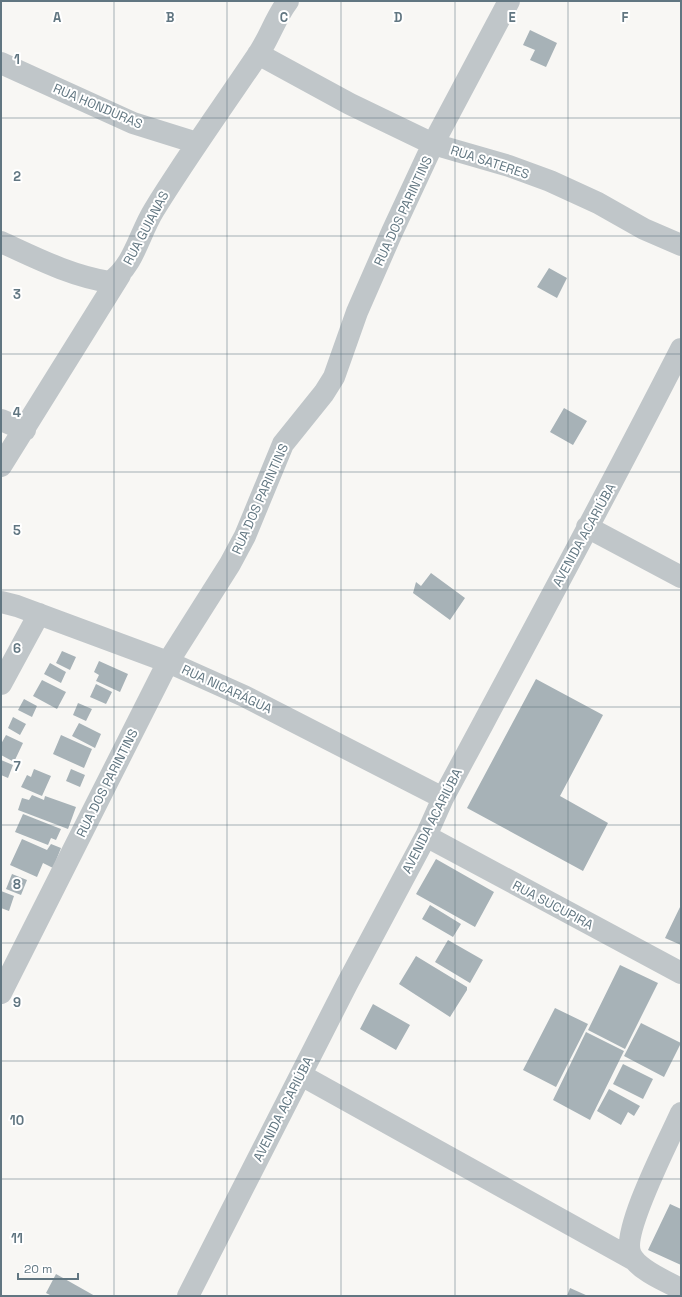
<svg xmlns="http://www.w3.org/2000/svg" width="682" height="1297" viewBox="0 0 682 1297" font-family="'Space Grotesk',sans-serif">
	<rect width="100%" height="100%" fill="#f8f7f4"/>
	<!-- building -->
	<path fill="#a7b2b7" d="M 530,30 L 557,43 L 546,67 L 530,60 L 535,50 L 523,45 Z
		M 549,268 L 567,278 L 557,298 L 537,287 Z
		M 564,408 L 587,421 L 573,445 L 550,432 Z
		M 431,573 L 465,598 L 450,620 L 413,593 L 416,582 L 421,586 Z
		M 62,651 L 76,657 L 70,670 L 56,663 Z
		M 99,661 L 128,674 L 120,692 L 96,681 L 99,675 L 94,672 Z
		M 50,663 L 66,672 L 61,683 L 44,674 Z
		M 536,679 L 603,715 L 560,796 L 608,823 L 583,871 L 467,808 Z
		M 42,680 L 66,692 L 57,709 L 33,696 Z
		M 96,684 L 112,692 L 106,704 L 90,697 Z
		M 24,699 L 37,706 L 32,717 L 18,710 Z
		M 78,703 L 92,709 L 86,721 L 73,715 Z
		M 13,717 L 26,724 L 20,735 L 8,728 Z
		M 79,723 L 101,734 L 95,748 L 72,736 Z
		M 6,735 L 23,743 L 14,762 L 1,755 L 1,744 Z
		M 61,735 L 92,749 L 84,768 L 53,754 Z
		M 1,760 L 13,765 L 8,778 L 1,775 Z
		M 34,769 L 51,776 L 42,796 L 21,787 L 27,775 L 31,777 Z
		M 71,769 L 85,775 L 80,787 L 66,781 Z
		M 32,795 L 44,800 L 45,796 L 76,807 L 68,829 L 18,810 L 22,798 L 29,800 Z
		M 23,814 L 61,829 L 56,840 L 51,838 L 48,845 L 15,832 Z
		M 22,839 L 47,850 L 51,844 L 61,848 L 53,868 L 43,863 L 37,877 L 10,865 Z
		M 436,859 L 494,892 L 475,927 L 416,894 Z
		M 12,874 L 27,880 L 21,895 L 6,889 Z
		M 1,891 L 14,896 L 9,911 L 1,908 Z
		M 430,905 L 461,924 L 453,937 L 422,919 Z
		M 681,905 L 681,945 L 665,938 Z
		M 448,940 L 483,960 L 470,983 L 435,962 Z
		M 416,956 L 467,987 L 467,990 L 450,1017 L 399,984 Z
		M 620,965 L 658,983 L 625,1049 L 588,1030 Z
		M 373,1004 L 410,1025 L 396,1050 L 360,1029 Z
		M 555,1008 L 588,1024 L 556,1087 L 523,1070 Z
		M 641,1023 L 681,1043 L 664,1077 L 624,1056 Z
		M 586,1032 L 624,1051 L 590,1120 L 553,1100 Z
		M 623,1064 L 653,1079 L 643,1099 L 613,1084 Z
		M 609,1089 L 640,1106 L 634,1116 L 628,1112 L 621,1125 L 597,1111 Z
		M 670,1204 L 681,1209 L 681,1265 L 648,1250 Z
		M 56,1274 L 95,1296 L 52,1296 L 46,1293 Z
		M 570,1288 L 588,1296 L 567,1296 Z"/>
	<g fill="none" stroke-linecap="round" stroke-linejoin="round">
		<!-- minor -->
		<path stroke="#c0c6c9" stroke-width="22" d="M 258,54 L 350,104 L 433,144 L 509,166 L 550,181 L 598,203 L 644,229 L 681,245
			M 1,63 L 133,123 L 197,143
			M 1,242 C 36,258 71,276 110,282 C 134,266 139,234 154,210 C 186,158 222,108 257,56 C 269,39 275,18 288,1
			M 1,420 L 25,430
			M 1,466 L 120,275
			M 587,527 L 681,577
			M 1,602 L 17,606 L 168,662 L 244,696 L 443,798
			M 1,684 L 39,614
			M 426,836 L 681,973
			M 1,993 L 168,662 L 230,564 L 245,536 L 283,444 L 324,393 L 334,377 L 357,312 L 392,232 L 433,144 L 509,1
			M 301,1075 L 634,1260
			M 681,1113 C 670,1138 620,1233 631,1255 C 638,1270 667,1282 681,1289
			M 188,1296 L 347,984 L 426,836 L 443,798 C 523,649 604,500 681,349"/>
	</g>
	<!-- grid -->
	<path fill="none" stroke="#617681" stroke-width="1" stroke-opacity="0.55" d="M 114,1 L 114,1296M 227,1 L 227,1296M 341,1 L 341,1296M 455,1 L 455,1296M 568,1 L 568,1296M 1,118 L 681,118M 1,236 L 681,236M 1,354 L 681,354M 1,472 L 681,472M 1,590 L 681,590M 1,707 L 681,707M 1,825 L 681,825M 1,943 L 681,943M 1,1061 L 681,1061M 1,1179 L 681,1179"/>
	<g text-anchor="middle" dominant-baseline="central" stroke-width="4" stroke-linejoin="round" paint-order="stroke">
		<!-- street labels -->
		<g font-size="13" fill="#617681" stroke="#fff">
			<text transform="translate(98 106) rotate(23)">RUA HONDURAS</text>
			<text transform="translate(490 162) rotate(18)">RUA SATERES</text>
			<text transform="translate(403 211) rotate(-65)">RUA DOS PARINTINS</text>
			<text transform="translate(146 228) rotate(-62)">RUA GUIANAS</text>
			<text transform="translate(260 499) rotate(-66)">RUA DOS PARINTINS</text>
			<text transform="translate(584 535) rotate(-61)">AVENIDA ACARIÚBA</text>
			<text transform="translate(227 689) rotate(25)">RUA NICARÁGUA</text>
			<text transform="translate(107 783) rotate(-63)">RUA DOS PARINTINS</text>
			<text transform="translate(432 821) rotate(-63)">AVENIDA ACARIÚBA</text>
			<text transform="translate(553 905) rotate(28)">RUA SUCUPIRA</text>
			<text transform="translate(283 1109) rotate(-63)">AVENIDA ACARIÚBA</text>
		</g>
	</g>
	<g font-size="13" text-anchor="middle" font-weight="bold" fill="#617681" stroke="#fff" stroke-width="4" stroke-linejoin="round" paint-order="stroke">
		<text x="57" y="22">A</text>
		<text x="170" y="22">B</text>
		<text x="284" y="22">C</text>
		<text x="398" y="22">D</text>
		<text x="512" y="22">E</text>
		<text x="625" y="22">F</text>
		<text x="17" y="64">1</text>
		<text x="17" y="181">2</text>
		<text x="17" y="299">3</text>
		<text x="17" y="417">4</text>
		<text x="17" y="535">5</text>
		<text x="17" y="653">6</text>
		<text x="17" y="771">7</text>
		<text x="17" y="889">8</text>
		<text x="17" y="1007">9</text>
		<text x="17" y="1125">10</text>
		<text x="17" y="1243">11</text>
	</g>
	<!-- border -->
	<rect width="682" height="1297" fill="none" stroke="#617681" stroke-width="4"/>
	<!-- scale -->
	<path d="M18 1273v6h60v-6" fill="none" stroke="#617681" stroke-width="2"/>
	<text x="24" y="1273" font-size="12" fill="#617681" stroke="#ffffff" stroke-width="3" paint-order="stroke">20 m</text>
</svg>
